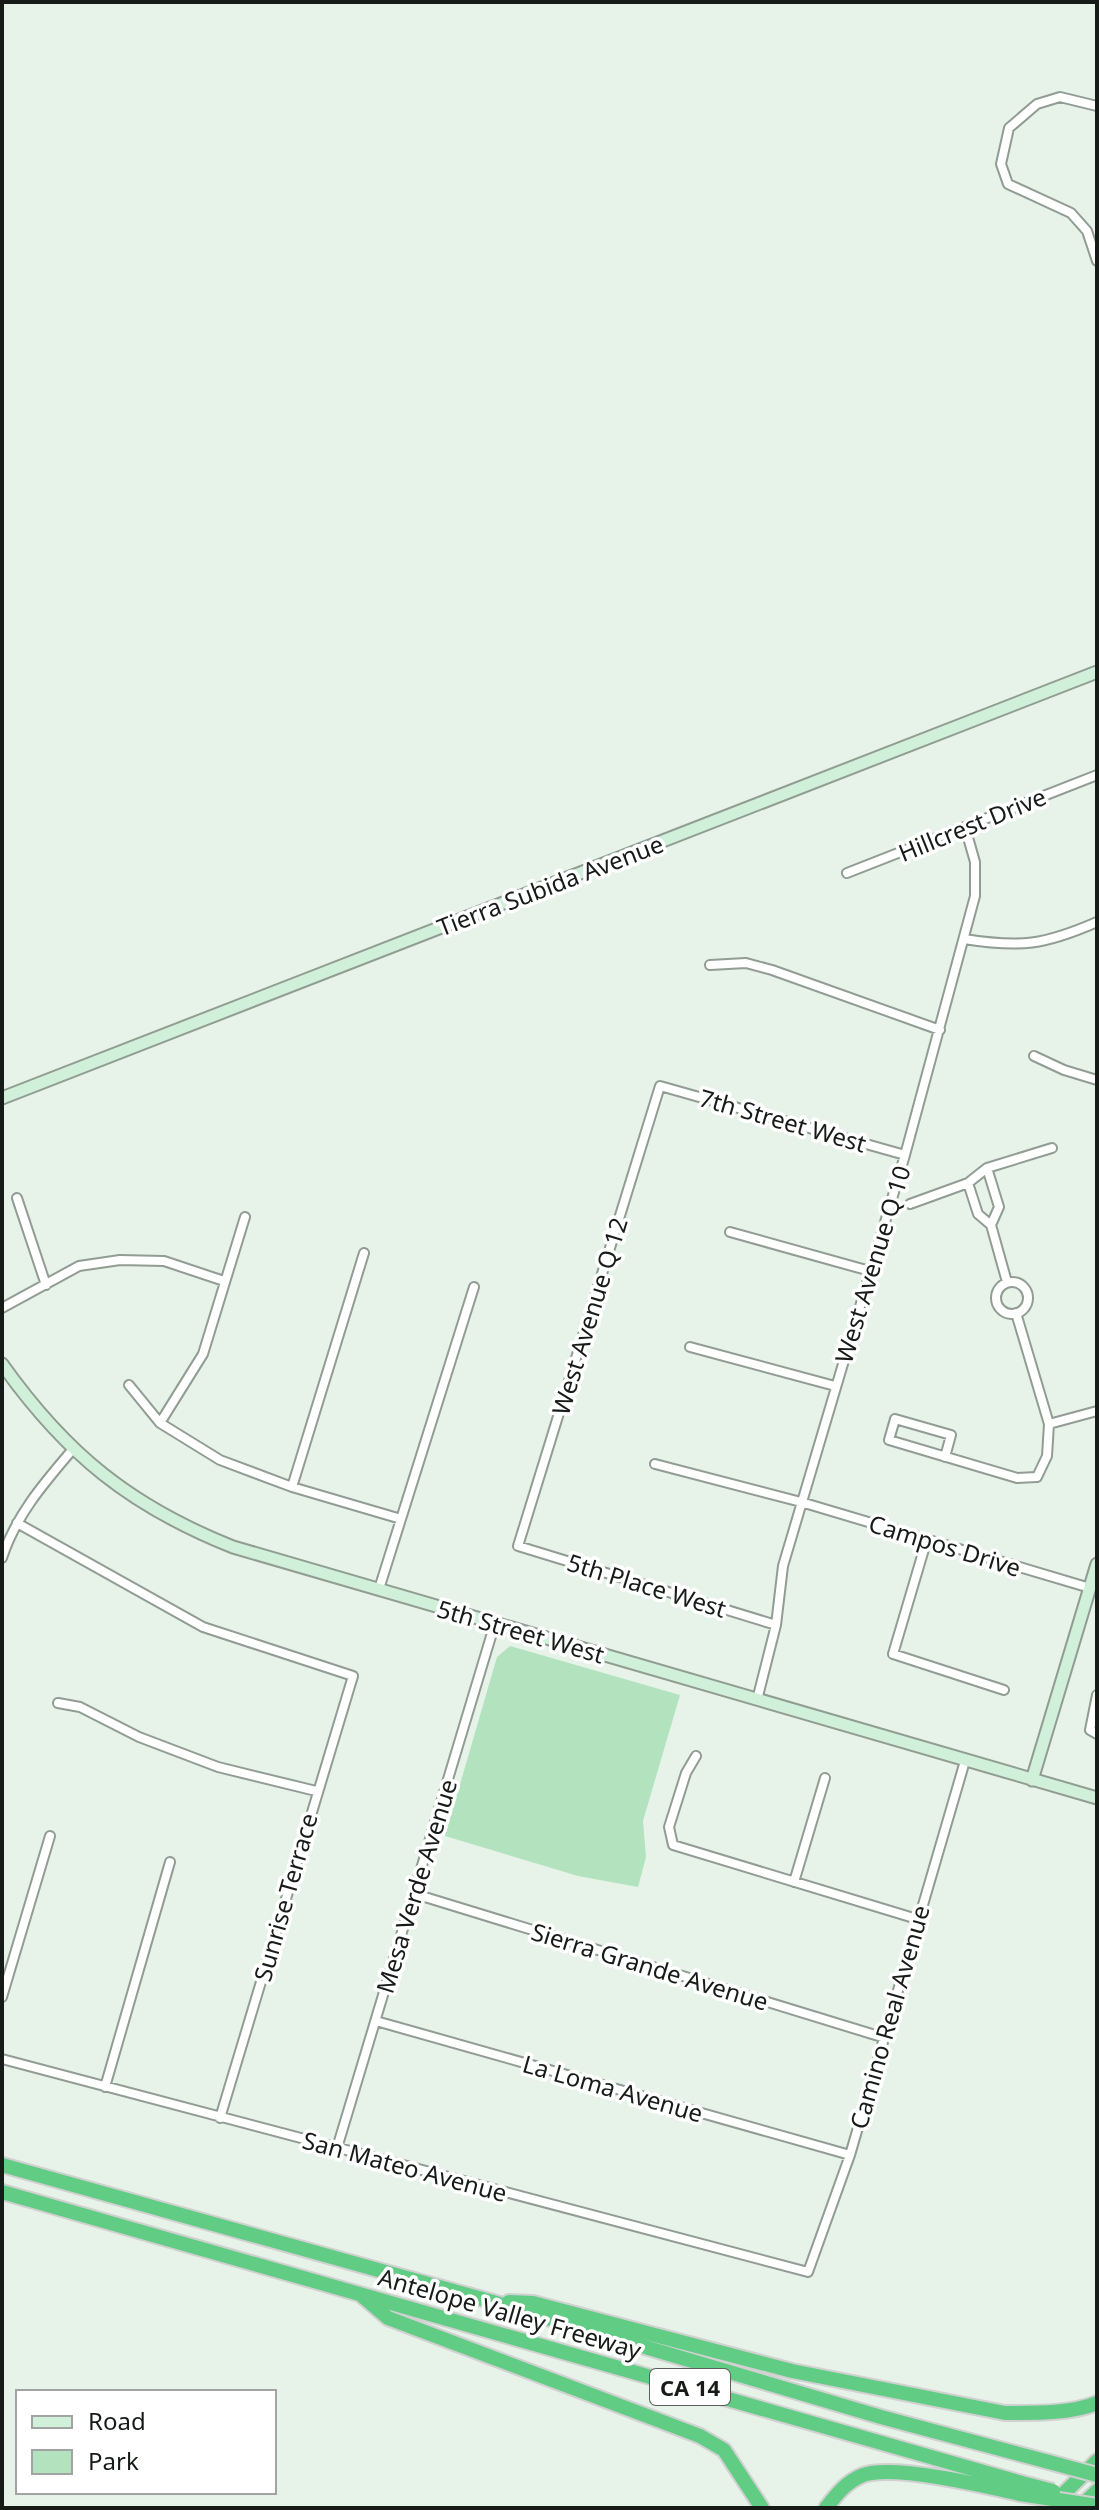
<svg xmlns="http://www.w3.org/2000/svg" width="1099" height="2510" viewBox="0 0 1099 2510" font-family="'Noto Sans',sans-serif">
	<rect width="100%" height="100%" fill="#e7f3e9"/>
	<!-- green -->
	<path fill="#b2e3be" d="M 510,1646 L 680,1695 L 643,1821 L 646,1857 L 638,1887 L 578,1876 L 445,1836 L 497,1657 Z"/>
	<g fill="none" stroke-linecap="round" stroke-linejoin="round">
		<defs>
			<path id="street" d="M 1097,106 L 1060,97 L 1037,104 L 1009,128 L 1001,164 L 1008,184 L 1071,213 L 1087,231 L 1097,261
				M 847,873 L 1097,775
				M 964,939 C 1021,948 1044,945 1097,922
				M 710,965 L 746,963 L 772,970 L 940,1030
				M 1034,1056 L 1064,1070 L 1097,1080
				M 987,1168 L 999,1207 L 991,1225
				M 17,1198 L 46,1285
				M 910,1204 L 968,1183
				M 730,1232 L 870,1271
				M 1007,1282 L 991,1225 L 978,1214 L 968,1183 L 987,1168 L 1052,1148
				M996 1298a16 16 0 1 1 32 0a16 16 0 1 1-32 0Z
				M 2,1308 L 79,1266 L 120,1260 L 164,1261 L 224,1281
				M 690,1347 L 835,1386
				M 129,1385 L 160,1423 L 220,1460 L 292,1487 L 401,1519
				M 160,1423 L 203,1354 L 245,1217
				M 1049,1424 L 1097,1411
				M 945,1457 L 951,1435 L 895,1419 L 889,1440 L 1017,1478 L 1037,1477 L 1047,1456 L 1049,1424 L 1016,1313
				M 655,1464 L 801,1502 L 1090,1588
				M 292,1487 L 364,1253
				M 17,1523 L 203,1627 L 353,1676 L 220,2118
				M 927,1539 L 893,1654 L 1004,1690
				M 2,1558 C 16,1515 44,1483 73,1449
				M 379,1589 L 474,1287
				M 776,1625 L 518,1546 L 660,1086 L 905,1155
				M 1097,1695 L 1090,1730 L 1097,1734
				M 757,1700 L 776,1625 L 783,1566 L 905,1155 L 975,896 L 975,862 L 965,827
				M 58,1703 L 80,1707 L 139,1737 L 218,1767 L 316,1791
				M 696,1756 L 686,1773 L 669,1827 L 673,1845 L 917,1919
				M 794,1882 L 825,1778
				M 415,1894 L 885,2038
				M 2,1997 L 50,1836
				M 376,2021 L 850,2155
				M 2,2059 L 808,2272 L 850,2155 L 965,1761
				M 105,2087 L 170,1862
				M 337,2148 L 495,1623"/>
			<path id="secondary" d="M 2,1098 L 1097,672
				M 2,1364 C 66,1454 130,1506 233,1547 L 1097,1798
				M 1032,1780 L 1097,1564"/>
			<path id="highway" d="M 2,2165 L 493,2302 L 881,2417 L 1049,2462
				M 2,2192 L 1022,2483
				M 361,2295 L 388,2318 L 700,2436 L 724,2450 L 762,2508
				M 509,2302 L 533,2303 L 792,2371 L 1005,2413 C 1034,2413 1070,2414 1097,2403
				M 826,2508 C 837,2494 846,2482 863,2475 C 894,2464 986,2486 1020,2494
				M 1049,2508 L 1097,2461
				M 1079,2508 L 1097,2491"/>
		</defs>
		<!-- street casing -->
		<use href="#street" stroke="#919c93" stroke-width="12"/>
		<!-- secondary casing -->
		<use href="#secondary" stroke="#919c93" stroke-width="15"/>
		<!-- highway casing -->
		<use href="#highway" stroke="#d1d1d1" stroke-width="18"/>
		<!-- street -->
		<use href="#street" stroke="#fff" stroke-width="8"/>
		<!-- secondary -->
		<use href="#secondary" stroke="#d0f0da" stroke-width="11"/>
		<!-- highway -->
		<use href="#highway" stroke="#61cc83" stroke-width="14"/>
		<defs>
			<path id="highway-bridge" d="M 1049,2462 L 1097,2475
				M 1022,2483 L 1053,2491
				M 1020,2494 L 1097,2506"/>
		</defs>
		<!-- highway-bridge casing -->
		<use href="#highway-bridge" stroke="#d1d1d1" stroke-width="18" stroke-linecap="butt"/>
		<!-- highway-bridge -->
		<use href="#highway-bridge" stroke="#61cc83" stroke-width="14"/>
	</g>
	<g text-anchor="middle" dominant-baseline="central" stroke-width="7" stroke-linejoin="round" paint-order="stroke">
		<!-- shield labels -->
		<rect fill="#fff" stroke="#5d5f5d" stroke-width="2" x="650" y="2369" width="80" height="36" rx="6"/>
		<g font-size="22" font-weight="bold" fill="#171b18">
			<text x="690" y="2387">CA 14</text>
		</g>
		<!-- street labels -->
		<g font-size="24" fill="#171b18" stroke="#fff">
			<text transform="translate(972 824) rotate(-22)">Hillcrest Drive</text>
			<text transform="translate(550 885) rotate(-21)">Tierra Subida Avenue</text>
			<text transform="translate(783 1120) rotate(16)">7th Street West</text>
			<text transform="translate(872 1264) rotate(-73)">West Avenue Q 10</text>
			<text transform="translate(589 1316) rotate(-73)">West Avenue Q 12</text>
			<text transform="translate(945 1545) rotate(17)">Campos Drive</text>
			<text transform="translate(647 1585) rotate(17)">5th Place West</text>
			<text transform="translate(521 1631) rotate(16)">5th Street West</text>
			<text transform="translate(416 1886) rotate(-73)">Mesa Verde Avenue</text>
			<text transform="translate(285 1897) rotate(-74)">Sunrise Terrace</text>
			<text transform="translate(650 1966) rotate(17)">Sierra Grande Avenue</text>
			<text transform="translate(889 2017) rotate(-74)">Camino Real Avenue</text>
			<text transform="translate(613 2088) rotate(16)">La Loma Avenue</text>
			<text transform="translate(405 2166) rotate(15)">San Mateo Avenue</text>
			<text transform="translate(510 2313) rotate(16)">Antelope Valley Freeway</text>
		</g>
	</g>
	<!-- border -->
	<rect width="1099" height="2510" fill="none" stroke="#171b18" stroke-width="8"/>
	<!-- legend -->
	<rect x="16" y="2390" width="260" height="104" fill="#ffffff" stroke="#a2a4a3" stroke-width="2"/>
	<rect x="32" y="2416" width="40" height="12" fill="#d0f0da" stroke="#a2a4a3" stroke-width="2"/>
	<text x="88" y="2430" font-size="24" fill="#171b18">Road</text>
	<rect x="32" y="2450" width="40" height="24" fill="#b2e3be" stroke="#a2a4a3" stroke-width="2"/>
	<text x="88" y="2470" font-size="24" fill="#171b18">Park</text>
</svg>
